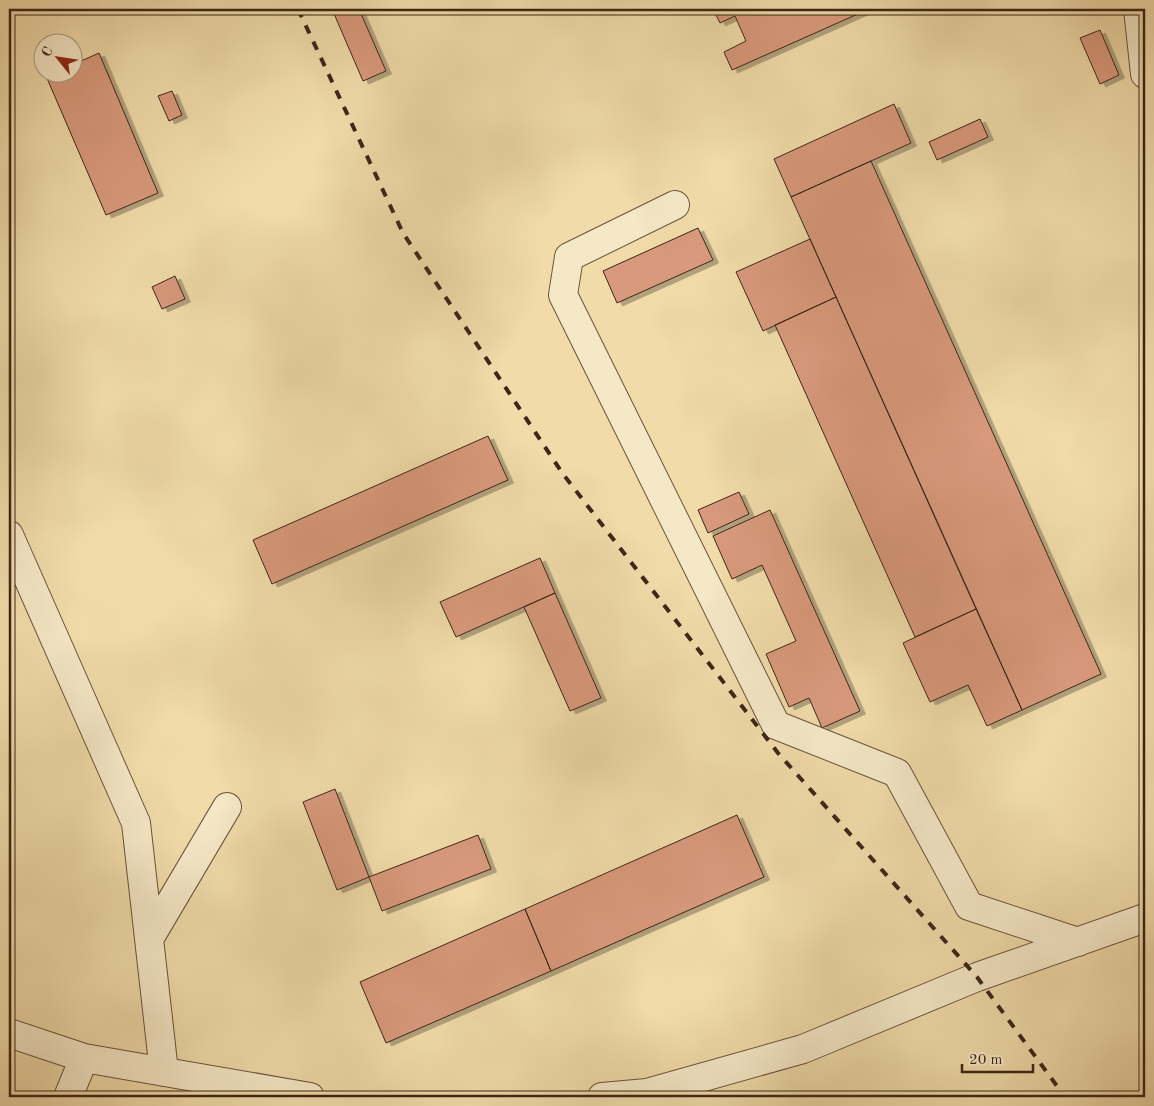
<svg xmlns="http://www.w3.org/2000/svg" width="1154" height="1106" viewBox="0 0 1154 1106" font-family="'Old Standard TT',serif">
	<defs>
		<filter id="shadow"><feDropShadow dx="5.5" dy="3" stdDeviation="0" flood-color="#0004"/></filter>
	</defs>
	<rect width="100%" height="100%" fill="#f0dba9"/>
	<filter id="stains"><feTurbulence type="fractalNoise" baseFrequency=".004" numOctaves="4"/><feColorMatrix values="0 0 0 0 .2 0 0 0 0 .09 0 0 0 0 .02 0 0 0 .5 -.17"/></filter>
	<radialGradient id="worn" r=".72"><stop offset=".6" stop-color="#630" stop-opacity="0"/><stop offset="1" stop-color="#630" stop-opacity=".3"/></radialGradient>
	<!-- building -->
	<path fill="#d8997c" stroke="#3d2619" filter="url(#shadow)" d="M 332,9 L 359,9 L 386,71 L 363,81 Z
		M 713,9 L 869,9 L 732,70 L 724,52 L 746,41 L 735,16 L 720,23 Z
		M 1100,30 L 1119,75 L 1100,84 L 1080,38 Z
		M 99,53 L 158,193 L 106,215 L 46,76 L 54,72 L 72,72 L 72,65 Z
		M 172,91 L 182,115 L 169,121 L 158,96 Z
		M 894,104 L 911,143 L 791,197 L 774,159 Z
		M 980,119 L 988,137 L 937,160 L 929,142 Z
		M 871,161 L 1101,674 L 1022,710 L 791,197 Z
		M 698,228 L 713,260 L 617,303 L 603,271 Z
		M 810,239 L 836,297 L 763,331 L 736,272 Z
		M 175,276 L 185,299 L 162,309 L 152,287 Z
		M 836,297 L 976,609 L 915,637 L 775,325 Z
		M 488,436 L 508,480 L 272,584 L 253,540 Z
		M 739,492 L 749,514 L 708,533 L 698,510 Z
		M 770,510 L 860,711 L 822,728 L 809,698 L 789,707 L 766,654 L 796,641 L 762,565 L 732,579 L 713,536 Z
		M 540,558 L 555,593 L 456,637 L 440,602 Z
		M 555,593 L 601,698 L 570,711 L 524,607 Z
		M 976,609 L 1022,710 L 987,726 L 968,685 L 930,702 L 903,643 Z
		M 335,789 L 369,877 L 337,890 L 303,802 Z
		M 737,815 L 764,877 L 551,971 L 525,909 Z
		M 478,835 L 491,869 L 382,911 L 369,877 Z
		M 525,909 L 551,971 L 386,1043 L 360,982 Z"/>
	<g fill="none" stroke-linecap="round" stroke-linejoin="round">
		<defs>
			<path id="minor" d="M 1138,9 L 1145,74
				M 675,205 L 569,257 L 563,295 L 776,725 L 897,773 L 969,906 L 1078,942
				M 9,535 L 136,823 L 164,1072
				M 149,939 L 227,807
				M 9,1033 L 84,1058 L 310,1097
				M 68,1097 L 84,1058
				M 602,1097 L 647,1093 L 803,1049 L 977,977 L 1145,918"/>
		</defs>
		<!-- minor casing -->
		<use href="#minor" stroke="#6a533d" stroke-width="30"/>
		<!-- minor -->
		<use href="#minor" stroke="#f5e8c7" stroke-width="28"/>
		<!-- rail -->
		<path stroke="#3d2619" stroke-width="4" stroke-dasharray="9 9" stroke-linecap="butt" d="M 298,9 L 403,233 L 563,474 L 778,753 L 977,977 L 1065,1097"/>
	</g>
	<!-- margin -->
	<rect width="1154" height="1106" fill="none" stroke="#f0dba9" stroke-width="30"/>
	<rect x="10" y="10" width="1134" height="1086" fill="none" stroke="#3d2619" stroke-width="2.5"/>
	<rect x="15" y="15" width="1124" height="1076" fill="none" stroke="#3d2619"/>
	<!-- north arrow -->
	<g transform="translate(58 58) rotate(300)"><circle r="24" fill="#f5e8c7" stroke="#ab9a81"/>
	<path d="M0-4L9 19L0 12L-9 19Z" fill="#8f2418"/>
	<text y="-8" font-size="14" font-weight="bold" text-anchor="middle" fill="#3d2619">С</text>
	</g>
	<!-- scale -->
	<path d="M962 1064v8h71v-8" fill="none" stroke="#3d2619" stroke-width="2.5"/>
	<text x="969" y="1064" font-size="15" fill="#3d2619" stroke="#f5e8c7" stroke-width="4" paint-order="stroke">20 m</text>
	<rect width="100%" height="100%" filter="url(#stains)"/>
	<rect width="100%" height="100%" fill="url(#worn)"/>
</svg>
